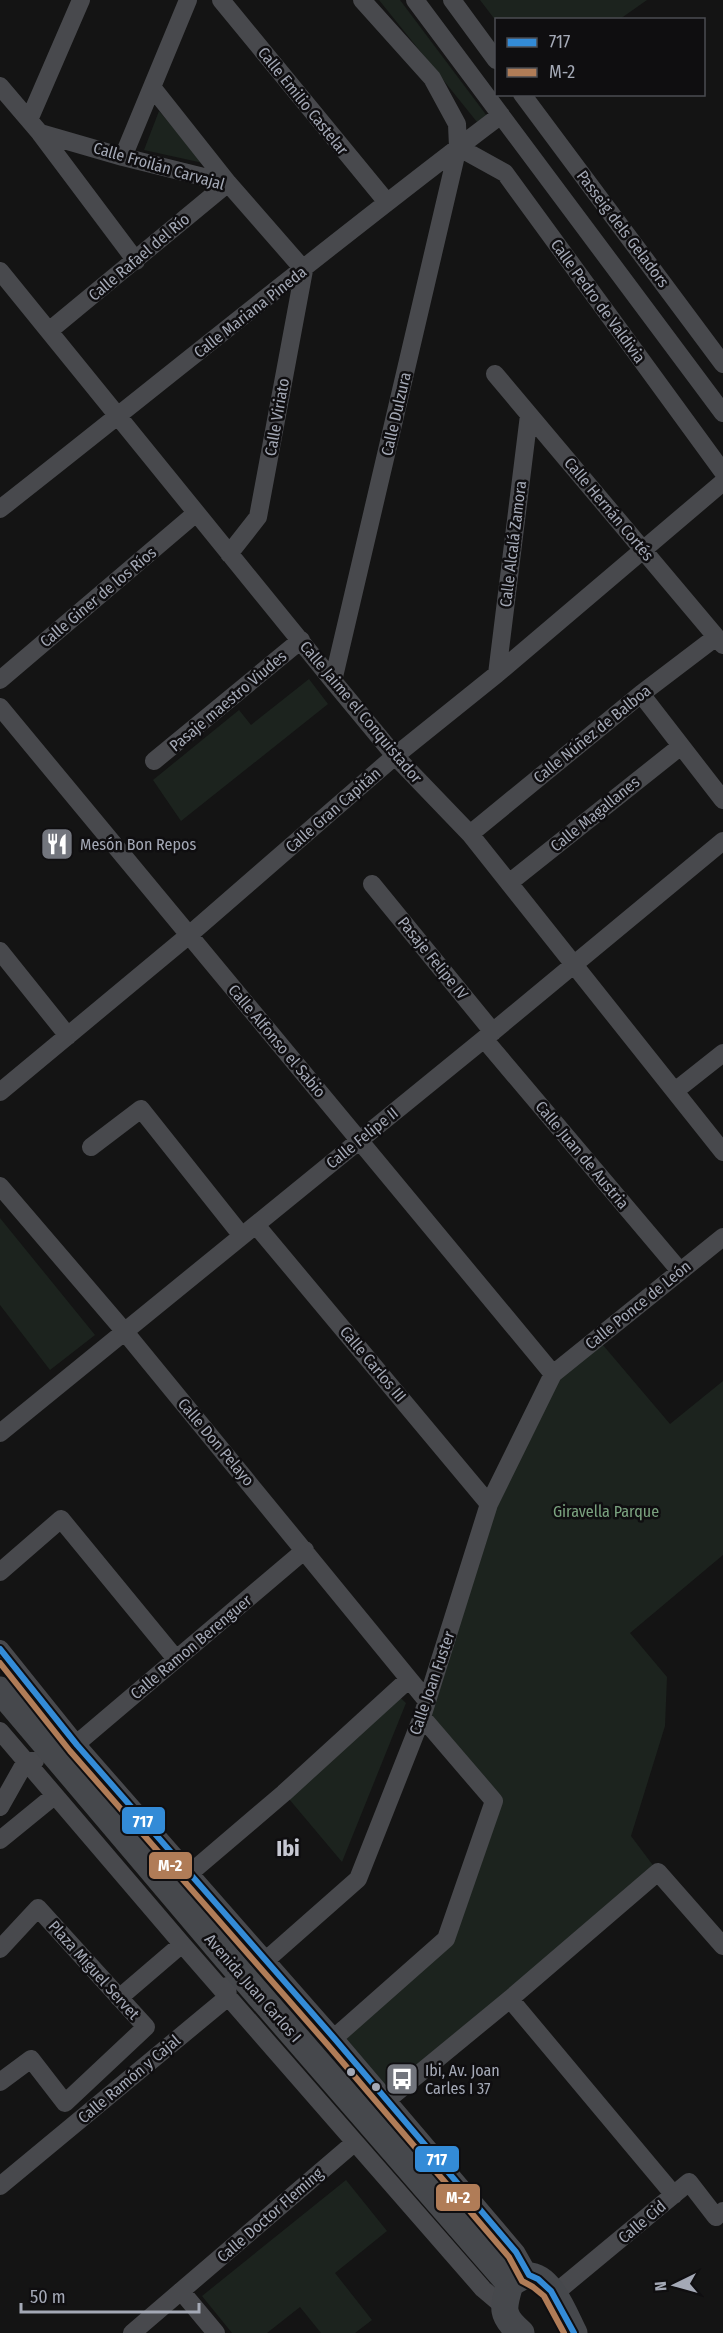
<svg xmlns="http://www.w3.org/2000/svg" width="723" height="2333" viewBox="0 0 723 2333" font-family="'Fira Sans Condensed',sans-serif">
	<rect width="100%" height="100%" fill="#141414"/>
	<!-- green -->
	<path fill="#1c231e" d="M 379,0 L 400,0 L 487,116 L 477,122 Z
		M 480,0 L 647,0 L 620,19 L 496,21 Z
		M 159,111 L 203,163 L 144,150 Z
		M 309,679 L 328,704 L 181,821 L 153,780 L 239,710 L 251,725 Z
		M 0,1218 L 95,1335 L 50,1370 L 0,1305 Z
		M 597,1338 L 670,1424 L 723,1381 L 723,1555 L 630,1633 L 667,1677 L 665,1726 L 631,1836 L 658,1872 L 386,2101 L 334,2038 L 446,1939 L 494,1802 L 422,1717 L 489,1504 L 553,1374 Z
		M 394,1692 L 406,1703 L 342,1862 L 284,1793 Z
		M 346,2180 L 387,2231 L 335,2273 L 372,2320 L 355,2333 L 321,2333 L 300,2307 L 267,2333 L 232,2333 L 202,2296 Z"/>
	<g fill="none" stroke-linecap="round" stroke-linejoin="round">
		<!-- street -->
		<path stroke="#48494d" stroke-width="18" d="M 221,0 L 386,201
			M 415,0 L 723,413
			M 452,0 L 496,60
			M 0,86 L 40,133 L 123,157 L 228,183 L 304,270 L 258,517 L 229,554
			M 522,94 L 723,364
			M 29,120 L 81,0
			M 40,133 L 136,261
			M 458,147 L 505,173 L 723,472
			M 123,157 L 188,0
			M 0,271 L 333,681 L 395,756 L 470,834 L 723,1152
			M 49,331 L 228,183 L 152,87
			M 495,374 L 723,645
			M 0,509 C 167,378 331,243 501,115
			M 497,674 L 529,415
			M 0,680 L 195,514
			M 333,681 L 458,147 L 457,124 L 432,78 L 362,0
			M 641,694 L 723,800
			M 0,707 L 553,1374
			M 154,761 L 301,640
			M 470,834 L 641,694 L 716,637
			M 509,883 L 681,746
			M 372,884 L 493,1032
			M 0,951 L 68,1036
			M 484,1039 L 680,1271
			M 675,1091 L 723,1053
			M 0,1092 L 189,935 L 395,756 L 497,674 L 723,482
			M 91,1147 L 141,1109 L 242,1236
			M 0,1186 L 125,1332 L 427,1701
			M 256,1225 L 489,1504
			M 0,1433 L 484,1039 L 723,841
			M 0,1572 L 61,1519 L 176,1659
			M 0,1649 L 77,1745 L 334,2038 L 516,2252 L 529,2275
			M 0,1731 L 182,1944 L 483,2289 L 503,2306
			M 68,1751 L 305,1550
			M 0,1807 L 26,1761 L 35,1761
			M 0,1840 L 54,1796
			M 189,1874 L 284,1793 L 409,1679
			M 0,1949 L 38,1908 L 146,2027 L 65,2103 L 31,2059 L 0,2082
			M 265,1961 L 358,1879 L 422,1717 L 489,1504 L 553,1374 L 723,1237
			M 119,1998 L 182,1944
			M 510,1999 L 674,2195
			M 334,2038 L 446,1939 L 494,1801 L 422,1717
			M 386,2101 L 510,1999 L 658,1872 L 723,1946
			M 0,2186 L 228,1997 L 227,1986
			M 181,2291 L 216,2333
			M 554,2294 L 689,2182 L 716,2217 L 723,2211
			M 132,2333 L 354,2143"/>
		<!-- secondary -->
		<path stroke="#46484c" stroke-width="27" d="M 0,1690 L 226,1957 L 510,2284
			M 521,2333 C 500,2315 503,2308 510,2284 C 515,2281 521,2276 527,2276 C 550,2274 565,2316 574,2333"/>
		<defs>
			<path id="bus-1" d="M 0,1649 L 77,1745 L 334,2038 L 516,2252 L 529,2275 L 538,2279 L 551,2291 L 574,2333"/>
			<path id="bus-2" d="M 0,1663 L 70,1751 L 327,2044 L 509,2257 L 522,2281 L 533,2287 L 544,2296 L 564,2333"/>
		</defs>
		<!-- bus-1 casing -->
		<use href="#bus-1" stroke="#0f0e10" stroke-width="10"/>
		<!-- bus-2 casing -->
		<use href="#bus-2" stroke="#0f0e10" stroke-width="10"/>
		<!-- bus-1 -->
		<use href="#bus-1" stroke="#338bd7" stroke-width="6"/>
		<!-- bus-2 -->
		<use href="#bus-2" stroke="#b07c57" stroke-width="6"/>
	</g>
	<!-- icons -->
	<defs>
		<symbol id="restaurant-square" viewBox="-11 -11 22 22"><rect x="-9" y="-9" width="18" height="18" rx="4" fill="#72757d" stroke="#0f0e10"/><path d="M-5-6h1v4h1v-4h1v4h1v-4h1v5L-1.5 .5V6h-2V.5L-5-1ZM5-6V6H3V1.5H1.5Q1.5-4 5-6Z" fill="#fff"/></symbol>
		<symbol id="bus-square" viewBox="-11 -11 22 22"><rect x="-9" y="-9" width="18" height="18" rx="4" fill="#72757d" stroke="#0f0e10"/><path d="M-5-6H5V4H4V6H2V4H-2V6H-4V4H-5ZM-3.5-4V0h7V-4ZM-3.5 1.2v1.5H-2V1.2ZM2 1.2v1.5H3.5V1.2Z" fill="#fff"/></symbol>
	</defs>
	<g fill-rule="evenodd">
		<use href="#restaurant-square" x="38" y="825" width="38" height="38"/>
		<use href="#bus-square" x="383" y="2060" width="38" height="38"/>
	</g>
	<!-- markers -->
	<g fill="#a4a9b6" stroke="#0f0e10" stroke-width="2">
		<circle cx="351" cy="2072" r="5"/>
		<circle cx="376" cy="2087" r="5"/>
	</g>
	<g text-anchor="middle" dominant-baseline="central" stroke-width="5" stroke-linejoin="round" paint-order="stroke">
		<!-- street labels -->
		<g font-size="16" fill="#a4a9b6" stroke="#0f0e10">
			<text transform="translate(303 101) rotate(51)">Calle Emilio Castelar</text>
			<text transform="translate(159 166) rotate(16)">Calle Froilán Carvajal</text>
			<text transform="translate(623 229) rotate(53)">Passeig dels Geladors</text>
			<text transform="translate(139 257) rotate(-40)">Calle Rafael del Río</text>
			<text transform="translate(598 301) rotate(54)">Calle Pedro de Valdivia</text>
			<text transform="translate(250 312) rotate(-38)">Calle Mariana Pineda</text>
			<text transform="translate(396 414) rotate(-77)">Calle Dulzura</text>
			<text transform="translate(277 417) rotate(-80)">Calle Viriato</text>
			<text transform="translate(609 509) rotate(50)">Calle Hernán Cortés</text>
			<text transform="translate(513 544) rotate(-83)">Calle Alcalá Zamora</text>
			<text transform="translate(98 597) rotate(-40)">Calle Giner de los Ríos</text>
			<text transform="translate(228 701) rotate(-40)">Pasaje maestro Viudes</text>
			<text transform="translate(361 712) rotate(50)">Calle Jaime el Conquistador</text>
			<text transform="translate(592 734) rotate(-39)">Calle Núñez de Balboa</text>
			<text transform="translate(333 810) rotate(-41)">Calle Gran Capitán</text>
			<text transform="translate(595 814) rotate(-39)">Calle Magallanes</text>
			<text transform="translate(433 958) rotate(51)">Pasaje Felipe IV</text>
			<text transform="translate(277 1041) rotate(50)">Calle Alfonso el Sabio</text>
			<text transform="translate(362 1138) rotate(-39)">Calle Felipe II</text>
			<text transform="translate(582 1155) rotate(50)">Calle Juan de Austria</text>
			<text transform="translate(638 1305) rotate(-39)">Calle Ponce de León</text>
			<text transform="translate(373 1364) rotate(50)">Calle Carlos III</text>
			<text transform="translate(216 1442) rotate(50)">Calle Don Pelayo</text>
			<text transform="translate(191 1647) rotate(-40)">Calle Ramon Berenguer</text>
			<text transform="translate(432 1683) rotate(-71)">Calle Joan Fuster</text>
			<text transform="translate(94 1970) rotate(48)">Plaza Miguel Servet</text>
			<text transform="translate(253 1988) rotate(49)">Avenida Juan Carlos I</text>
			<text transform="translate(129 2079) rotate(-40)">Calle Ramón y Cajal</text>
			<text transform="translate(270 2215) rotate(-41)">Calle Doctor Fleming</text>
			<text transform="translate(642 2222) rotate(-40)">Calle Cid</text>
		</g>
		<!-- poi labels -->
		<g font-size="16" fill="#a4a9b6" stroke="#0f0e10" text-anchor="start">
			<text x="80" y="844">Mesón Bon Repos</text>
			<text x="425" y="2070">Ibi, Av. Joan<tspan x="425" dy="18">Carles I 37</tspan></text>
		</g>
		<!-- park labels -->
		<g font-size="16" fill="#7aa27f" stroke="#0f0e10">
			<text x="606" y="1511">Giravella Parque</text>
		</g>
		<!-- district labels -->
		<g font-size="22" font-weight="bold" fill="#c6c8d2" stroke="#0f0e10">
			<text x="288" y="1848">Ibi</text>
		</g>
	</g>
	<g stroke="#0f0e10" stroke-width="2">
		<rect x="121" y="1806" width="45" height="29" rx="6" fill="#338bd7"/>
		<rect x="148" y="1851" width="45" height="29" rx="6" fill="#b07c57"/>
		<rect x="414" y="2145" width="46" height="28" rx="6" fill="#338bd7"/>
		<rect x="435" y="2183" width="46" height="29" rx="6" fill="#b07c57"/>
	</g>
	<g font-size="16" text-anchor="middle" font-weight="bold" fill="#fff">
		<text x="143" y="1827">717</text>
		<text x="170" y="1871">M-2</text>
		<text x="437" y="2165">717</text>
		<text x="458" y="2203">M-2</text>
	</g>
	<!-- legend -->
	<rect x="495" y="18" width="210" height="78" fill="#0f0e10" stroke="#4b4c52" stroke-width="1.5"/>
	<rect x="507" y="38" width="30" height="9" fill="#338bd7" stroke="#4b4c52" stroke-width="1.5"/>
	<text x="549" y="48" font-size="18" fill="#a4a9b6">717</text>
	<rect x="507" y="68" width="30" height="9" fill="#b07c57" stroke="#4b4c52" stroke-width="1.5"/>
	<text x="549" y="78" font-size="18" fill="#a4a9b6">M-2</text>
	<!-- north arrow -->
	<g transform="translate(675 2285) rotate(265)" stroke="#0f0e10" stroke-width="4.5" paint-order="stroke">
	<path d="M0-4.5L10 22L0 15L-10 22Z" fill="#a4a9b6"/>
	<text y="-9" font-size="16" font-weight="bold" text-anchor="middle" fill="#a4a9b6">N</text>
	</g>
	<!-- scale -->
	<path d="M21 2303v9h178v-9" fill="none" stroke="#a4a9b6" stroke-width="3"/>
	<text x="30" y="2303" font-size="18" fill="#a4a9b6" stroke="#0f0e10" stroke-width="4.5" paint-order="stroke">50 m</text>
</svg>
